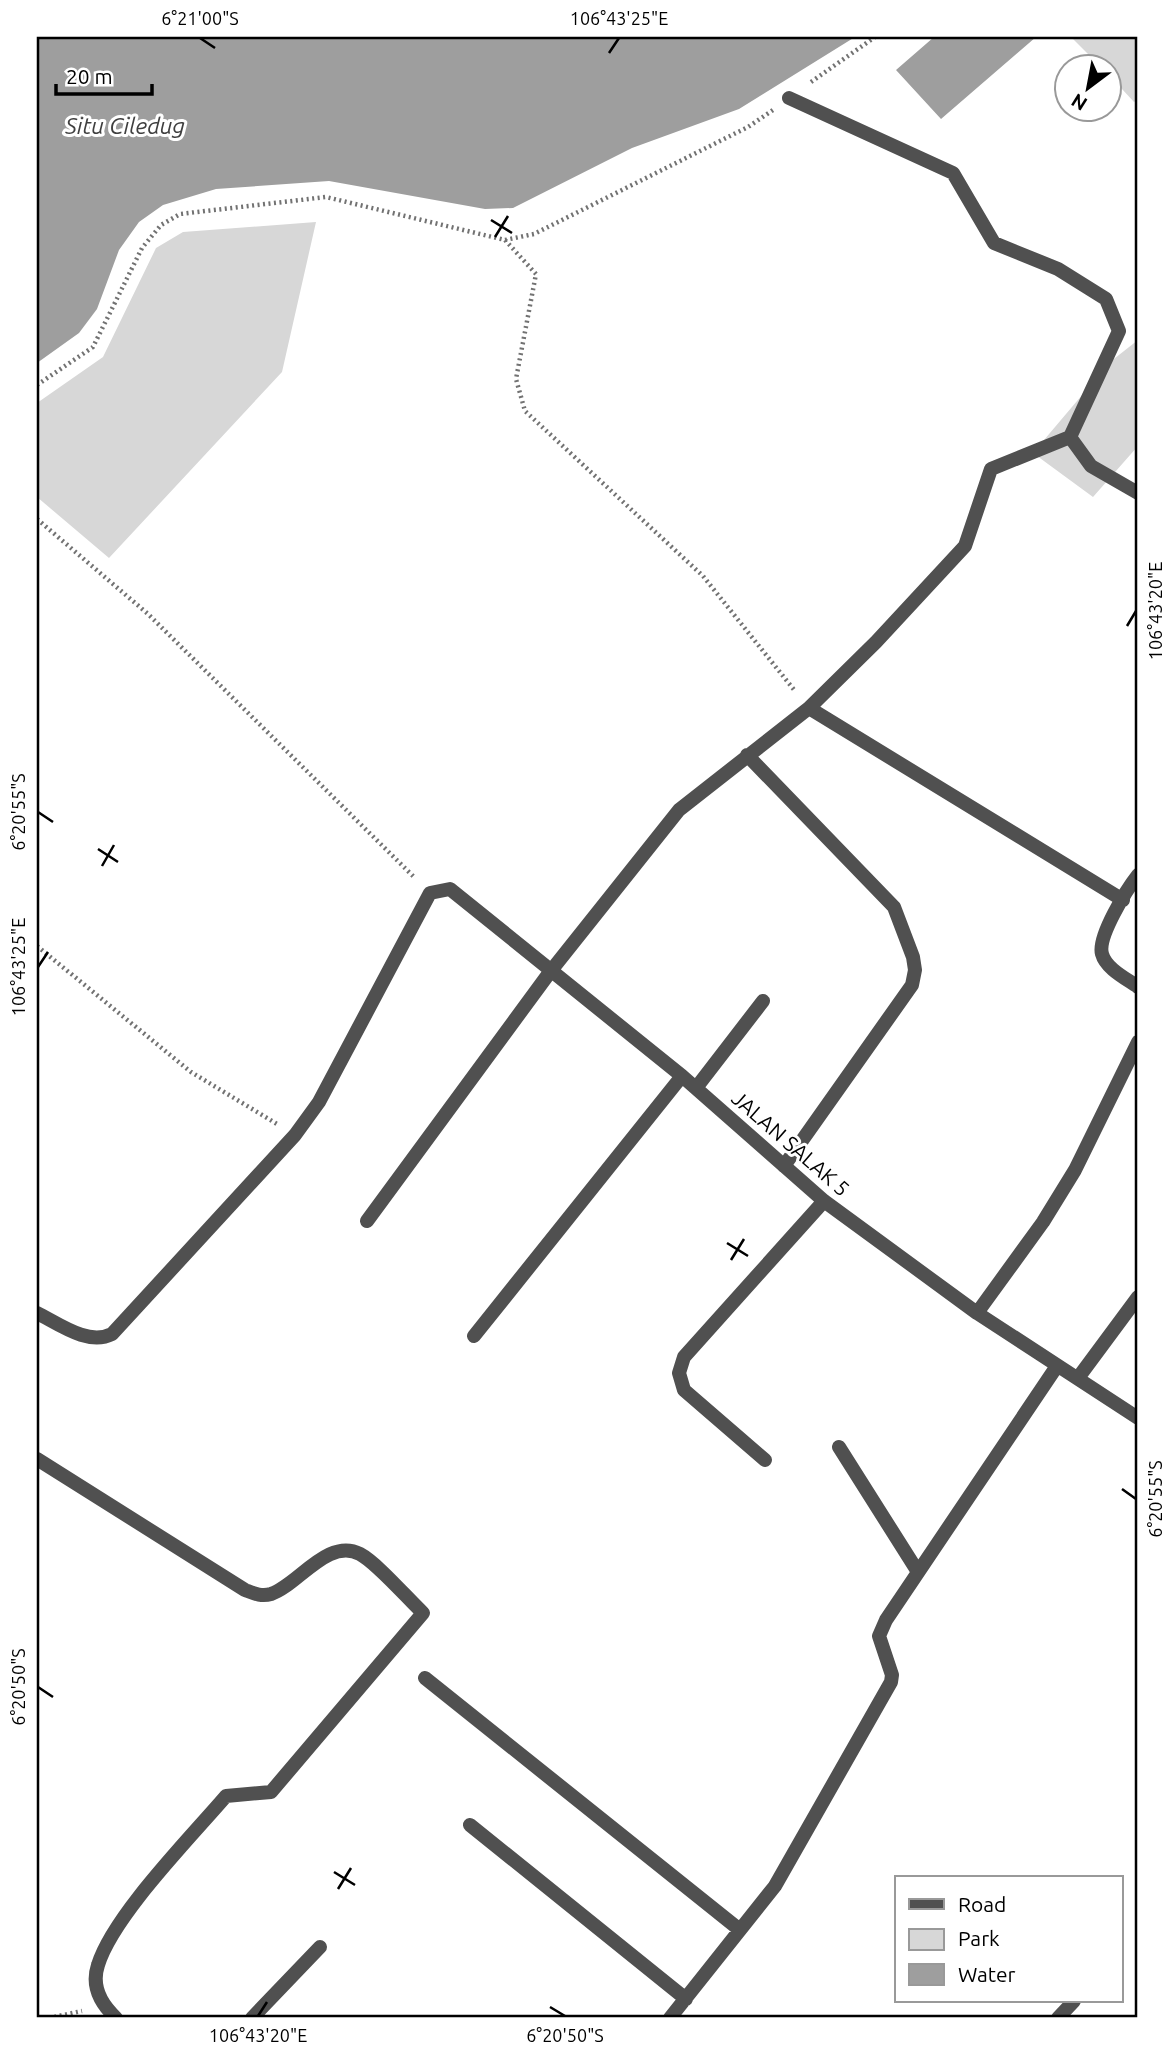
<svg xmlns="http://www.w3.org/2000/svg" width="1175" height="2055" viewBox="0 0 1175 2055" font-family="Ubuntu,sans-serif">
	<rect width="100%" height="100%" fill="#fff"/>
	<!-- green -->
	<path fill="#d7d7d7" d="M 1071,37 L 1138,37 L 1138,99 L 1134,102 L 1109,75 L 1108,66 L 1100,66 Z
		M 316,222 L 282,372 L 109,558 L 37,497 L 37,403 L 103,357 L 156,248 L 183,232 Z
		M 1138,340 L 1138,446 L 1093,497 L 1033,453 L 1110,362 Z"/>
	<!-- water -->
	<path fill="#9e9e9e" d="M 37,37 L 855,37 L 739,109 L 632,148 L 513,208 L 485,209 L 329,181 L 216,189 L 163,205 L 139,222 L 119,250 L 97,309 L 79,333 L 37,363 Z
		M 934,37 L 1036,37 L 941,119 L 896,70 Z"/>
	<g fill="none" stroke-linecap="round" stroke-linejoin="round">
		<!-- path -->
		<path stroke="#727272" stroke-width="4.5" stroke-dasharray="2 3.5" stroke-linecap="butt" d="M 811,82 L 875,37
			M 505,240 L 536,274 L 516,379 L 525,411 L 703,576 L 795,691
			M 37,385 L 93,347 L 142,248 L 161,225 L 180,214 L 326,197 L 505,240 L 534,234 L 748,127 L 773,110
			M 37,519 L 148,614 L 415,878
			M 37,946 L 191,1072 L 277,1124
			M 49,2018 L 82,2011"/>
		<!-- lane -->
		<path stroke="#505050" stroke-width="14" d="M 1058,2018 L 1074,2001"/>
		<!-- street -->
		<path stroke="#505050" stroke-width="14" d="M 789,98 L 953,173 L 994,243 L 1058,269 L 1106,299 L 1119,331 L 1070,437 L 1091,466 L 1138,493
			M 809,708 L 1123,900
			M 747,755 L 894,907 L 913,957 L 915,970 L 912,985 L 784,1166
			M 1138,875 C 1127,889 1097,937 1102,954 C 1106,969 1127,979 1138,987
			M 696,1088 L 763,1001
			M 367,1221 L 550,972 L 679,810 L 809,708 L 876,642 L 965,546 L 991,469 L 1070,437
			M 37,1313 C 59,1324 88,1346 112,1334 L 295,1135 L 319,1102 L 430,893 L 450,889 L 682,1076 L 824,1201 L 977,1313 L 1138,1418
			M 977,1313 L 1043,1222 L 1075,1170 L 1138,1042
			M 474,1336 L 682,1076
			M 1078,1378 L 1138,1297
			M 839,1447 L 918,1572
			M 37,1459 L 245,1590 C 253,1593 261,1597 271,1594 C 298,1585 328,1537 360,1554 C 377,1563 408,1599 423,1613 L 271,1792 L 226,1796 C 190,1838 113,1916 98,1965 C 91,1986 101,2004 116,2018
			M 765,1460 L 684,1390 L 679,1373 L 684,1357 L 824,1201
			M 425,1678 L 740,1930
			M 470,1825 L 686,1999
			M 252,2018 L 320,1947
			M 670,2018 L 775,1886 L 891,1682 L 892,1675 L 879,1636 L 886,1620 L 1057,1366"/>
	</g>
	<!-- ticks -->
	<path fill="none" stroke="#000" stroke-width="2.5" d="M 200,38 L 215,48M 609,53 L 619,38M 491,220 L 512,233M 495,237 L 508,216M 1127,626 L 1136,611M 38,812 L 53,822M 98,849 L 118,862M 102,866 L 114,845M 38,967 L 48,952M 727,1243 L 748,1256M 731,1260 L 744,1239M 1122,1489 L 1136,1499M 38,1687 L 53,1697M 334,1872 L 355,1885M 338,1889 L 351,1868M 550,2007 L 565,2016M 258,2016 L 267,2002"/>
	<g text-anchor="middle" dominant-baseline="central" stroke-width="6" stroke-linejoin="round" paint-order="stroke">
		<!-- street labels -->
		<g font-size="21" fill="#000" stroke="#fff">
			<text transform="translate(791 1143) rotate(41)">JALAN SALAK 5</text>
		</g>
		<!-- water labels -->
		<g font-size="23" font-style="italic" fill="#3f3f3f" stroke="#fff">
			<text x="125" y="125">Situ Ciledug</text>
		</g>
	</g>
	<!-- border -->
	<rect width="1175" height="2055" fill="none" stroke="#ffffff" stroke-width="77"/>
	<!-- legend -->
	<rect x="895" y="1876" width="228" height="126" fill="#ffffff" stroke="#999999" stroke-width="2"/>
	<rect x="909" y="1899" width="35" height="10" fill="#505050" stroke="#999999" stroke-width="2"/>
	<text x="958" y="1912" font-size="21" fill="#000000">Road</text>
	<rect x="909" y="1929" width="35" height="21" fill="#d7d7d7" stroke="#999999" stroke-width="2"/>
	<text x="958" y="1946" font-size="21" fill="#000000">Park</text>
	<rect x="909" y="1964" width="35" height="21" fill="#9e9e9e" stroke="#999999" stroke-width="2"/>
	<text x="958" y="1982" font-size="21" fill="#000000">Water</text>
	<!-- north arrow -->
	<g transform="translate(1088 88) rotate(212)"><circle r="33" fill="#ffffff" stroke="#999999" stroke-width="2"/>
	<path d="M0-5L12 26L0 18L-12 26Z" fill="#000000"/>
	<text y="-10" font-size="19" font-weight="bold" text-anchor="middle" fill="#000000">N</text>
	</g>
	<!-- scale -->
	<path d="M56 84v10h96v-10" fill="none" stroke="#000000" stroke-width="3.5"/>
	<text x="66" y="84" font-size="21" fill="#000000" stroke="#ffffff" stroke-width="5" paint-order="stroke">20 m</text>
	<rect x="38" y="38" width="1098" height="1978" fill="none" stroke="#000" stroke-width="2.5"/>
	<g font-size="18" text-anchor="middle" fill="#000">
		<text x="200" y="25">6°21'00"S</text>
		<text x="619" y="25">106°43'25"E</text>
		<text transform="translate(1156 611) rotate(-90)" y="6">106°43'20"E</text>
		<text transform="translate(19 812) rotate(-90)" y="6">6°20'55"S</text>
		<text transform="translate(19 967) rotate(-90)" y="6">106°43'25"E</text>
		<text transform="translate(1156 1499) rotate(-90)" y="6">6°20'55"S</text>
		<text transform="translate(19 1687) rotate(-90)" y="6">6°20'50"S</text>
		<text x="258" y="2042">106°43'20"E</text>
		<text x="565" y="2042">6°20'50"S</text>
	</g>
</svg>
